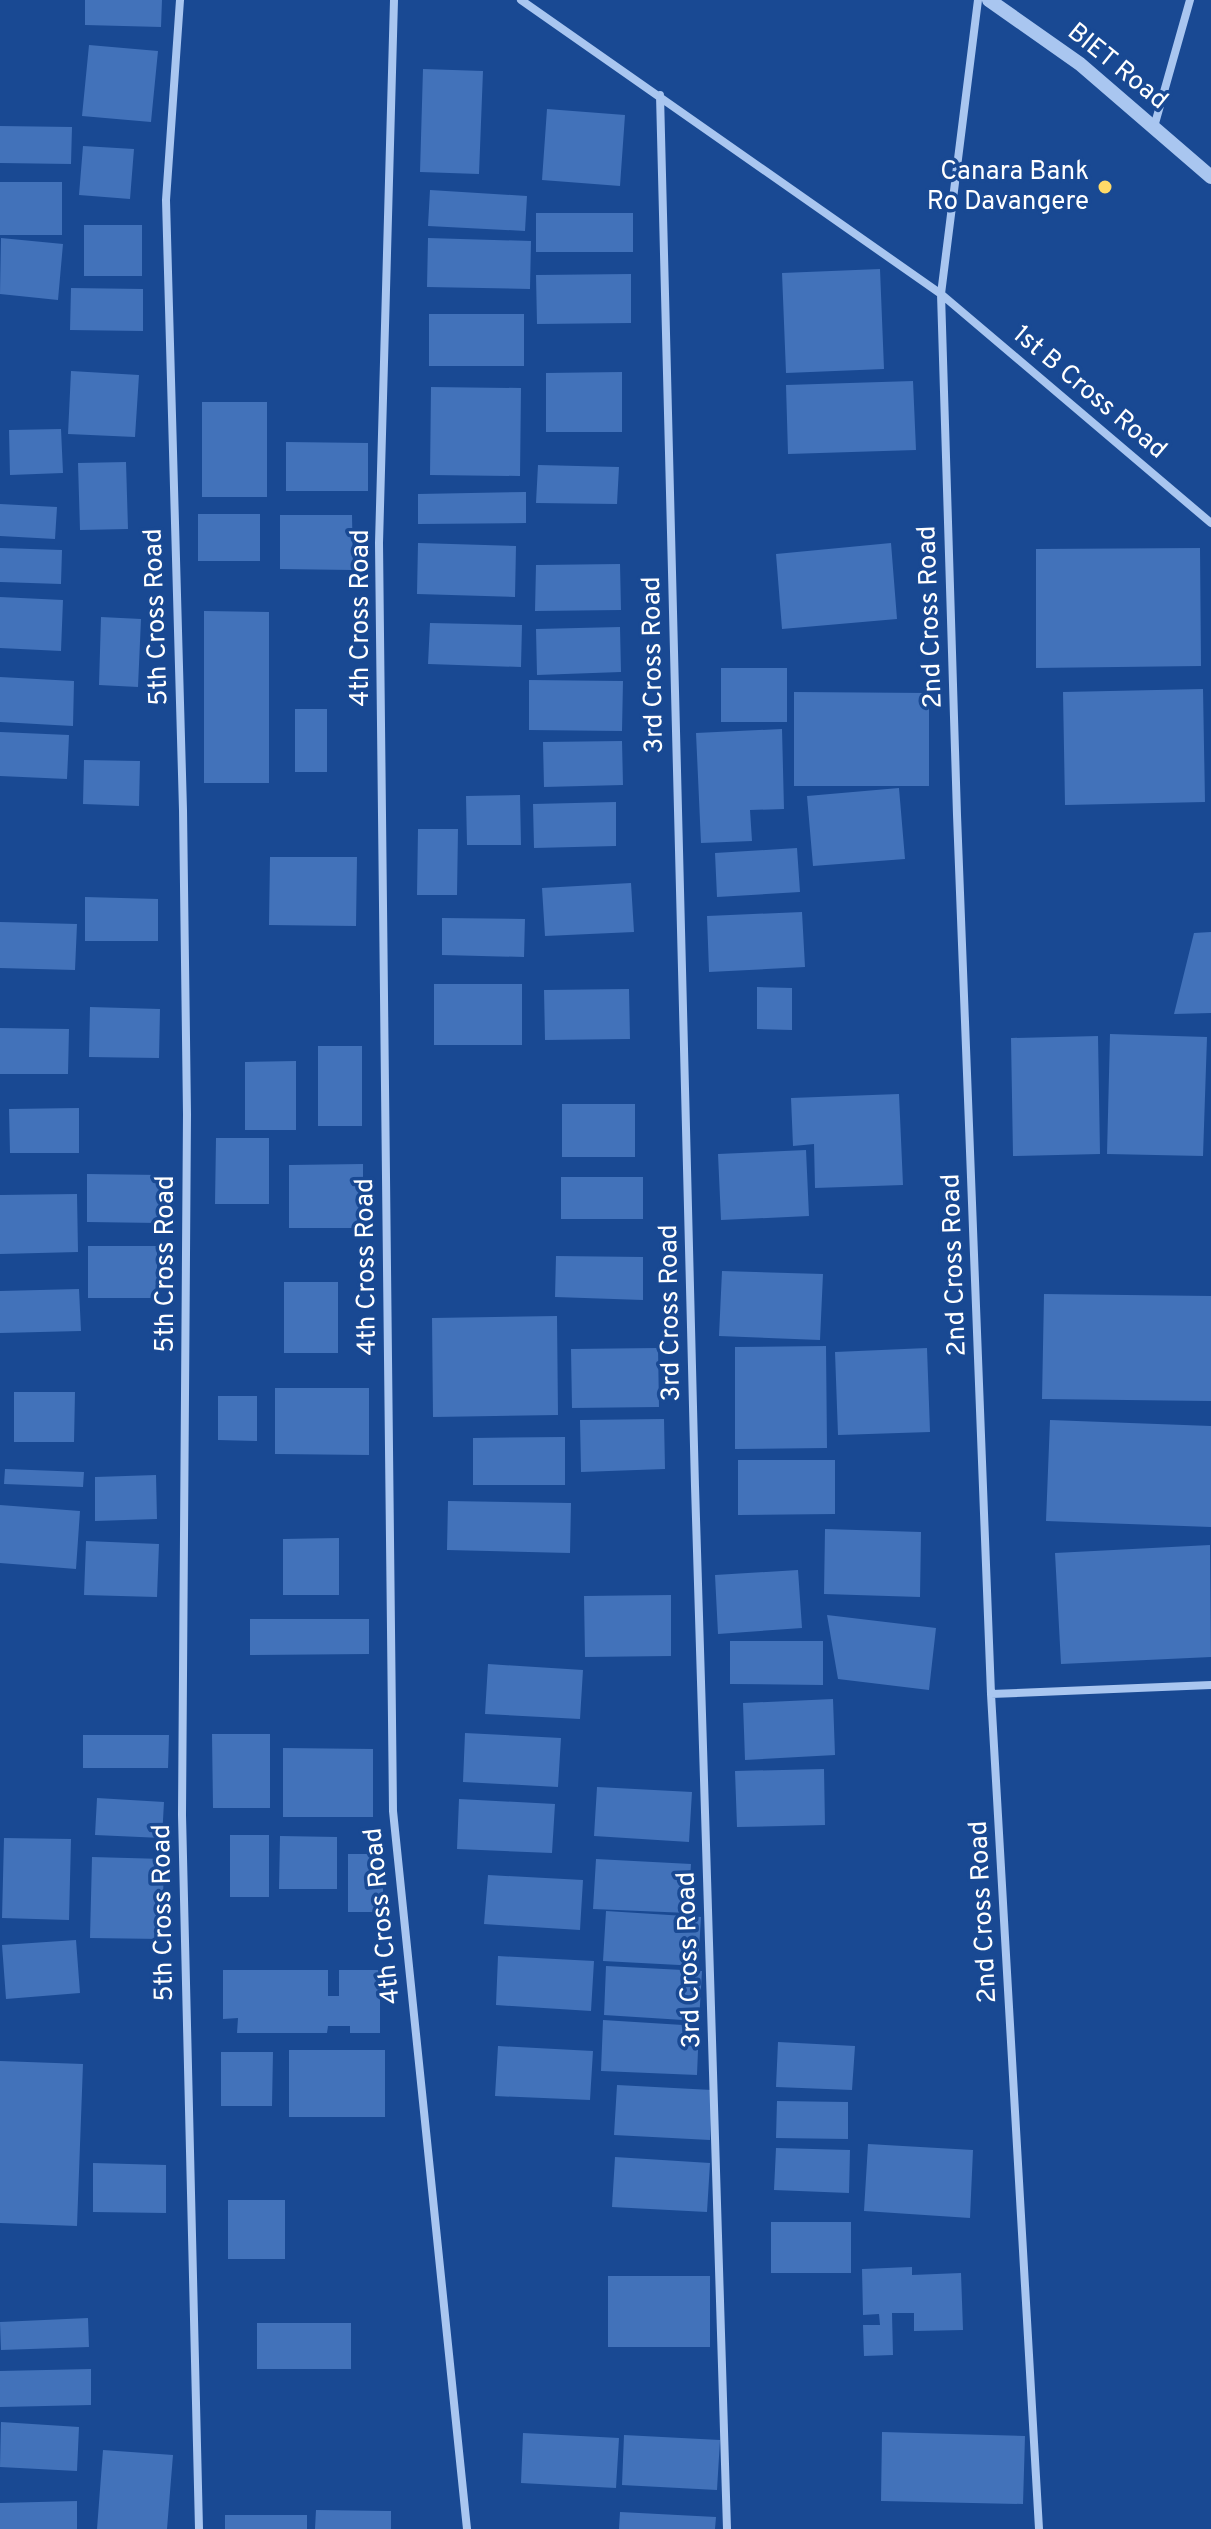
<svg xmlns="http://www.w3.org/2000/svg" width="1211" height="2529" viewBox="0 0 1211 2529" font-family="Overpass,sans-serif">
	<rect width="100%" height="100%" fill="#194993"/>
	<!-- building -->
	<path fill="#4272ba" d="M 85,0 L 162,0 L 161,27 L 85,25 Z
		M 89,45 L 158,51 L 151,122 L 82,116 Z
		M 423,69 L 483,71 L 479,174 L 420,172 Z
		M 547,109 L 625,115 L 620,186 L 542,180 Z
		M 0,126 L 72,127 L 71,164 L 0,163 Z
		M 83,146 L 134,149 L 130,199 L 79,195 Z
		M 0,182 L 62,182 L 62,235 L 0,235 Z
		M 430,190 L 527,196 L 525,231 L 428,226 Z
		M 536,213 L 633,213 L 633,252 L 536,252 Z
		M 84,225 L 142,225 L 142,276 L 84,276 Z
		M 1,238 L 63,244 L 58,300 L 0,294 Z
		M 428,238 L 531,241 L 530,289 L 427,287 Z
		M 880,269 L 884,369 L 786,373 L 782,273 Z
		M 631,274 L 631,323 L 537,324 L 536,275 Z
		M 71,288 L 143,289 L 143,331 L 70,330 Z
		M 429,314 L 524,314 L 524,366 L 429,366 Z
		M 71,371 L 139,375 L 135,437 L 68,434 Z
		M 622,372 L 622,432 L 546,432 L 546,373 Z
		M 913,381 L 916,450 L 788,454 L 786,385 Z
		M 431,387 L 521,388 L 520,476 L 430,475 Z
		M 202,402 L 267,402 L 267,497 L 202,497 Z
		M 61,429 L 63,473 L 10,475 L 9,430 Z
		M 286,442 L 368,443 L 368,491 L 286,491 Z
		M 126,462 L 128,529 L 80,530 L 78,463 Z
		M 538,465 L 619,467 L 617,504 L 536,503 Z
		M 526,492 L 526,523 L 418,524 L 418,494 Z
		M 0,504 L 57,507 L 55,539 L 0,536 Z
		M 198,514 L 260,514 L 260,561 L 198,561 Z
		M 280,515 L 352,515 L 353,570 L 280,569 Z
		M 418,543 L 516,546 L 515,597 L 417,594 Z
		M 891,543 L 897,619 L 782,629 L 776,554 Z
		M 0,548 L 62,550 L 61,584 L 0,582 Z
		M 1200,548 L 1201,666 L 1036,668 L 1036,549 Z
		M 620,564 L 621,610 L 535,611 L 536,565 Z
		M 0,597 L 63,600 L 61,651 L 0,648 Z
		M 204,611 L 269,612 L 269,783 L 204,783 Z
		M 101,617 L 141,619 L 138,687 L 99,685 Z
		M 430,623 L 522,625 L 521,667 L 428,664 Z
		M 620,627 L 621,672 L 537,675 L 536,629 Z
		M 721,668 L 787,668 L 787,722 L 721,722 Z
		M 0,677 L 74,681 L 73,726 L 0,722 Z
		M 529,680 L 623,681 L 622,731 L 529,730 Z
		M 1203,689 L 1205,802 L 1065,805 L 1063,692 Z
		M 794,692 L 929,693 L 929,786 L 794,786 Z
		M 295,709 L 327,709 L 327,772 L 295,772 Z
		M 782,729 L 784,809 L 750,810 L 752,841 L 701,843 L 696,733 Z
		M 0,732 L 69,735 L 67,779 L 0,776 Z
		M 622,741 L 623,785 L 544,787 L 543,742 Z
		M 84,760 L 140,761 L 139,806 L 83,804 Z
		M 899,788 L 905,859 L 813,866 L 807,796 Z
		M 520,795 L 521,845 L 467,845 L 466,796 Z
		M 616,802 L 616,846 L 534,848 L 533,804 Z
		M 418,829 L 458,829 L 457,895 L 417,895 Z
		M 797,848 L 800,892 L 717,897 L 715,853 Z
		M 270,857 L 357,857 L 356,926 L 269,925 Z
		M 631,883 L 634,932 L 545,936 L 542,888 Z
		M 85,897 L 158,899 L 158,941 L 85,941 Z
		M 802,912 L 805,967 L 709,972 L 707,916 Z
		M 442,918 L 525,919 L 524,957 L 442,955 Z
		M 0,922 L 77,924 L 75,970 L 0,968 Z
		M 1211,932 L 1211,1013 L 1174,1014 L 1194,933 Z
		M 434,984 L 522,984 L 522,1045 L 434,1045 Z
		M 757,987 L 792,988 L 792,1030 L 757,1029 Z
		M 629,989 L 630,1039 L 545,1040 L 544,990 Z
		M 90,1007 L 160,1009 L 159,1058 L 89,1057 Z
		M 0,1028 L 69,1029 L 68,1074 L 0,1074 Z
		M 1110,1034 L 1207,1037 L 1203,1156 L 1107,1154 Z
		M 1098,1036 L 1100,1154 L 1013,1156 L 1011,1038 Z
		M 318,1046 L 362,1046 L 362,1126 L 318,1126 Z
		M 296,1061 L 296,1130 L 245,1130 L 245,1062 Z
		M 899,1094 L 903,1185 L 815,1188 L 814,1144 L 793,1146 L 791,1098 Z
		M 562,1104 L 635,1104 L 635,1157 L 562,1157 Z
		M 79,1108 L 79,1153 L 10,1153 L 9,1109 Z
		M 216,1138 L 269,1138 L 269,1204 L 215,1204 Z
		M 806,1150 L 809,1216 L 721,1220 L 718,1154 Z
		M 363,1164 L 363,1228 L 289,1228 L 289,1165 Z
		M 87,1174 L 160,1175 L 159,1223 L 87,1222 Z
		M 561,1177 L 643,1177 L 643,1219 L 561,1219 Z
		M 77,1194 L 78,1252 L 0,1254 L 0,1195 Z
		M 88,1246 L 157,1246 L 157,1298 L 88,1298 Z
		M 556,1256 L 643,1257 L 643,1300 L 555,1297 Z
		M 722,1271 L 823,1274 L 820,1340 L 719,1336 Z
		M 284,1282 L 338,1282 L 338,1353 L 284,1353 Z
		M 79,1289 L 81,1331 L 0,1333 L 0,1291 Z
		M 1044,1294 L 1211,1296 L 1211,1401 L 1042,1399 Z
		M 557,1316 L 558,1415 L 433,1417 L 432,1318 Z
		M 826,1346 L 827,1448 L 735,1449 L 735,1347 Z
		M 658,1348 L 659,1407 L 572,1408 L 571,1349 Z
		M 927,1348 L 930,1432 L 838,1435 L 835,1352 Z
		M 275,1388 L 369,1388 L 369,1455 L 275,1454 Z
		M 14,1392 L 75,1392 L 74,1442 L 14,1442 Z
		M 218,1396 L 257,1396 L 257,1441 L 218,1440 Z
		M 664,1419 L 665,1469 L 581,1472 L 580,1420 Z
		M 1050,1420 L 1211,1426 L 1211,1527 L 1046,1521 Z
		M 565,1437 L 565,1485 L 473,1485 L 473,1438 Z
		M 738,1460 L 835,1460 L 835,1514 L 738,1515 Z
		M 5,1469 L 84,1472 L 83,1487 L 4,1484 Z
		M 156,1475 L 157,1519 L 95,1521 L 95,1477 Z
		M 448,1501 L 571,1503 L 570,1553 L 447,1550 Z
		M 0,1505 L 80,1511 L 76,1569 L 0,1563 Z
		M 825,1529 L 921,1532 L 920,1597 L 824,1594 Z
		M 339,1538 L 339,1595 L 283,1595 L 283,1539 Z
		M 86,1541 L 159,1544 L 157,1597 L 84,1595 Z
		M 1210,1545 L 1211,1657 L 1061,1664 L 1055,1553 Z
		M 798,1570 L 802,1628 L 718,1634 L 715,1575 Z
		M 671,1595 L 671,1656 L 585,1657 L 584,1596 Z
		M 827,1615 L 936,1628 L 929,1690 L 838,1679 Z
		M 250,1619 L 369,1619 L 369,1654 L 250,1655 Z
		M 730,1641 L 823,1641 L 823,1685 L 730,1684 Z
		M 488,1664 L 583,1670 L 580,1719 L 485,1714 Z
		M 833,1699 L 835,1755 L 745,1760 L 743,1703 Z
		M 465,1733 L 561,1738 L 558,1787 L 463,1782 Z
		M 212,1734 L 270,1734 L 270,1808 L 213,1808 Z
		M 83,1735 L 169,1735 L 168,1768 L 83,1768 Z
		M 283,1748 L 373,1749 L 373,1817 L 283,1817 Z
		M 824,1769 L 825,1825 L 737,1827 L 735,1771 Z
		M 597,1787 L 692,1792 L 689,1842 L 594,1836 Z
		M 97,1798 L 164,1802 L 162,1838 L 95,1835 Z
		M 459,1799 L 555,1804 L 552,1853 L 457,1849 Z
		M 230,1835 L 269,1835 L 269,1897 L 230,1897 Z
		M 280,1836 L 337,1837 L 337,1889 L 279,1889 Z
		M 4,1838 L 71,1839 L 69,1920 L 2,1918 Z
		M 348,1854 L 383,1854 L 383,1912 L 348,1912 Z
		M 92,1857 L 164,1859 L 162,1939 L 90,1938 Z
		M 596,1859 L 691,1864 L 688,1913 L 593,1909 Z
		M 488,1875 L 583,1880 L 580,1930 L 484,1924 Z
		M 606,1911 L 701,1917 L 698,1966 L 603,1961 Z
		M 76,1940 L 80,1993 L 6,1999 L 2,1945 Z
		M 498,1956 L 594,1961 L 591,2011 L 496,2005 Z
		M 606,1966 L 702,1971 L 699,2021 L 604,2015 Z
		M 223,1970 L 328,1970 L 328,1996 L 339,1996 L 339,1970 L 380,1970 L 380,2033 L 350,2033 L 350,2026 L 328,2026 L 327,2033 L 237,2033 L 238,2018 L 223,2019 Z
		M 603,2020 L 699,2026 L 697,2075 L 601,2071 Z
		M 778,2042 L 855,2046 L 852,2090 L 776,2087 Z
		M 498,2046 L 593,2051 L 590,2100 L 495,2096 Z
		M 289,2050 L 385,2050 L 385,2117 L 289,2117 Z
		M 221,2052 L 273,2052 L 272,2106 L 221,2106 Z
		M 0,2061 L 83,2064 L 77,2226 L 0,2223 Z
		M 617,2085 L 712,2090 L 710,2140 L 614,2135 Z
		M 777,2101 L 848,2102 L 848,2139 L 776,2138 Z
		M 868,2144 L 973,2150 L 970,2218 L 864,2211 Z
		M 776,2148 L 850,2150 L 849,2193 L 774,2190 Z
		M 615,2157 L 710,2163 L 707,2212 L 612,2207 Z
		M 93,2163 L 166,2165 L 166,2213 L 93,2212 Z
		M 228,2200 L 285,2200 L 285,2259 L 228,2259 Z
		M 771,2222 L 851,2222 L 851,2273 L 771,2273 Z
		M 912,2267 L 912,2275 L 961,2273 L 963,2330 L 914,2331 L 914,2313 L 892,2313 L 893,2355 L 864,2356 L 863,2325 L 880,2325 L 879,2314 L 863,2315 L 862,2269 Z
		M 608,2276 L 710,2276 L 710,2347 L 608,2347 Z
		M 88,2318 L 89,2347 L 1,2350 L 0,2322 Z
		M 257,2323 L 351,2323 L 351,2369 L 257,2369 Z
		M 91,2369 L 91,2405 L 0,2407 L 0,2371 Z
		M 1,2422 L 79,2427 L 77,2471 L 0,2467 Z
		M 882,2432 L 1025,2436 L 1023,2504 L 881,2501 Z
		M 523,2433 L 619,2438 L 616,2488 L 521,2483 Z
		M 624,2435 L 720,2440 L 717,2490 L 622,2485 Z
		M 103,2450 L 173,2455 L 167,2529 L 97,2529 Z
		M 77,2501 L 77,2529 L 0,2529 L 0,2503 Z
		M 316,2510 L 391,2511 L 391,2529 L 315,2529 Z
		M 620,2512 L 716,2517 L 715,2529 L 619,2529 Z
		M 225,2515 L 307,2515 L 307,2529 L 225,2529 Z"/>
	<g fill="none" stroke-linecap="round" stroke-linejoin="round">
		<!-- minor -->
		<path stroke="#a9c6f0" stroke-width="8" d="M 180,0 L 166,200 L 183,810 L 187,1114 L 182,1815 L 199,2529
			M 394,0 L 379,543 L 393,1811 L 467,2529
			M 521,0 L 941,294 L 1211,523
			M 978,0 L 941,294 L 957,815 L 991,1694 L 1039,2529
			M 660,95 L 695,1486 L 727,2529
			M 1154,127 L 1190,0
			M 991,1694 L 1211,1685"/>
		<!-- tertiary -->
		<path stroke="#a9c6f0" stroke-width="14" d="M 989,0 L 1080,64 L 1211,177"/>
	</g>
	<!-- markers -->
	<circle fill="#ffda68" stroke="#194993" stroke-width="3" cx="1105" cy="187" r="8"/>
	<g text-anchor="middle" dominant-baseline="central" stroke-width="7" stroke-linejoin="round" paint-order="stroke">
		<!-- street labels -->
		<g font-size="26" fill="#fff" stroke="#194993">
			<text transform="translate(1117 67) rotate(39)">BIET Road</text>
			<text transform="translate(1089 393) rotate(40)">1st B Cross Road</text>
			<text transform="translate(157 617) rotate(-92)">5th Cross Road</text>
			<text transform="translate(931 617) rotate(-92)">2nd Cross Road</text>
			<text transform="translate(361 618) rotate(-90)">4th Cross Road</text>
			<text transform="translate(654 665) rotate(-91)">3rd Cross Road</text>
			<text transform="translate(166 1264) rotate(-90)">5th Cross Road</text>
			<text transform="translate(955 1265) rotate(-92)">2nd Cross Road</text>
			<text transform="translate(367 1267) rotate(-91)">4th Cross Road</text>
			<text transform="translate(671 1313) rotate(-91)">3rd Cross Road</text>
			<text transform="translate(984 1912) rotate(-93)">2nd Cross Road</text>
			<text transform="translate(164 1913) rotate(-91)">5th Cross Road</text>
			<text transform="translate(383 1916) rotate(-96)">4th Cross Road</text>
			<text transform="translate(690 1960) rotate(-92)">3rd Cross Road</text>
		</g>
		<!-- poi labels -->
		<g font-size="26" fill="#fff" stroke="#194993" text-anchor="end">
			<text x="1089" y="172">Canara Bank<tspan x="1089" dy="30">Ro Davangere</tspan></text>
		</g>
	</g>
</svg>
